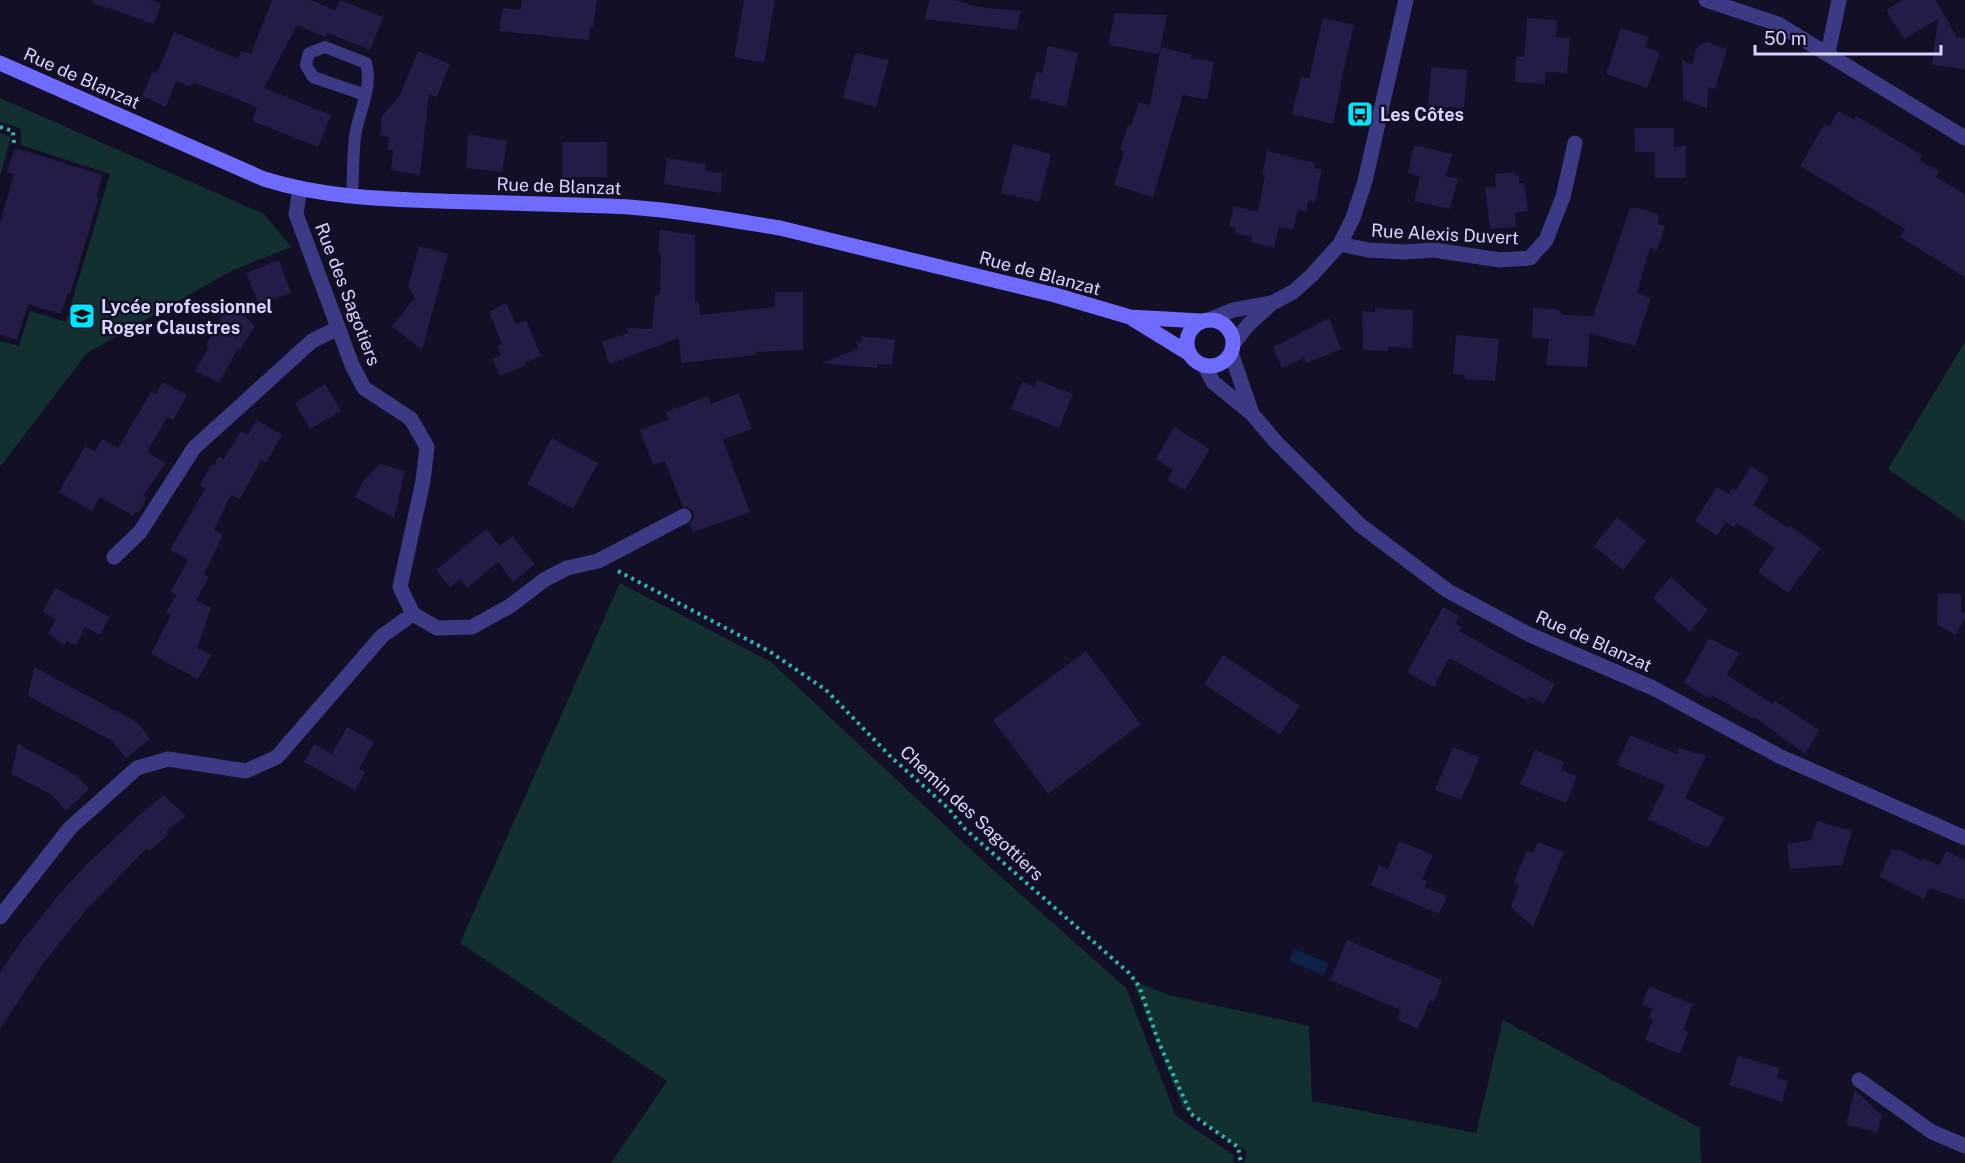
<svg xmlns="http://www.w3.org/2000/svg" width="1965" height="1163" viewBox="0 0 1965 1163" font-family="'Public Sans',sans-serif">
	<rect width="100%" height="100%" fill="#130f26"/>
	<!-- green -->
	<path fill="#12302f" d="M 0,98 L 264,214 L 291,247 L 231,271 L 87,353 L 0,467 L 0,341 L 19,346 L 30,311 L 66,322 L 110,174 L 21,145 L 21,129 L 0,121 Z
		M 0,133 L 11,137 L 0,176 Z
		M 1965,342 L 1965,522 L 1888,469 Z
		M 620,583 L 771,662 L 981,859 L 1126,988 L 1176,1116 L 1233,1155 L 1233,1163 L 611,1163 L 667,1081 L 460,943 Z
		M 1133,981 L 1169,995 L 1309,1026 L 1312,1101 L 1476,1133 L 1503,1020 L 1700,1128 L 1701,1163 L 1244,1163 L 1247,1151 L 1230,1142 L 1182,1106 Z"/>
	<!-- water -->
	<path fill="#0c2248" d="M 1294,949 L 1329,963 L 1324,975 L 1289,961 Z"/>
	<!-- building -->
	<path fill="#241b47" d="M 93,0 L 151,0 L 161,4 L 154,24 L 93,3 Z
		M 272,0 L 311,0 L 335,10 L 340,0 L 383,17 L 370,50 L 327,33 L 325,37 L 297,25 L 264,88 L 331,115 L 318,147 L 252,121 L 257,107 L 193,82 L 191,87 L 176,81 L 166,107 L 142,96 L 153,71 L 157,73 L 174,32 L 238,59 L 241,51 L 251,54 Z
		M 522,0 L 597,0 L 593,28 L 590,27 L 589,40 L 499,31 L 503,8 L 520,10 Z
		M 744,0 L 775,0 L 764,63 L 734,57 Z
		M 929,0 L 955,0 L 978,7 L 1021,11 L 1016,30 L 925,19 Z
		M 1903,0 L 1936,0 L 1957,37 L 1965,38 L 1965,69 L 1932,65 L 1938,19 L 1904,39 L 1886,10 Z
		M 1115,13 L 1167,15 L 1159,54 L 1108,45 Z
		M 1323,18 L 1354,25 L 1340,86 L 1341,86 L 1333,124 L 1292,114 L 1301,77 L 1309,78 Z
		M 1527,18 L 1557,20 L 1556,37 L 1570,38 L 1567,73 L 1545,72 L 1545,84 L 1515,82 L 1516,57 L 1524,57 Z
		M 1621,28 L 1649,37 L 1645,47 L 1660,52 L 1647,88 L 1606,74 Z
		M 1706,42 L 1727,49 L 1715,89 L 1708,87 L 1707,108 L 1683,100 L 1682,60 L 1692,64 L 1697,47 Z
		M 1048,46 L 1078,53 L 1066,107 L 1030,98 L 1036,71 L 1042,73 Z
		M 1161,47 L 1192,55 L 1191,58 L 1214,62 L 1207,100 L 1183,95 L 1153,197 L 1114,185 L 1124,151 L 1120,149 L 1128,125 L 1131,126 L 1139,102 L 1150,105 Z
		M 418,51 L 450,64 L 437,97 L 429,94 L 420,175 L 391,170 L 393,150 L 388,150 L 389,137 L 380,136 L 382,116 L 400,95 Z
		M 855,53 L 889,60 L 876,107 L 843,98 Z
		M 1431,67 L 1467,70 L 1464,108 L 1428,106 Z
		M 1838,111 L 1854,120 L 1856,116 L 1922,155 L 1919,160 L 1939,171 L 1936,177 L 1965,194 L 1965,277 L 1900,237 L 1905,229 L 1800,166 L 1825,124 L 1829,126 Z
		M 1634,128 L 1674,128 L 1674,147 L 1686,146 L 1686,178 L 1655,178 L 1655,152 L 1635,152 Z
		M 468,134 L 507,141 L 502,172 L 466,168 Z
		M 562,142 L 607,142 L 607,177 L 562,177 Z
		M 1013,144 L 1051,154 L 1039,202 L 1001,193 Z
		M 1414,145 L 1452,154 L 1446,176 L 1458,179 L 1450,209 L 1414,201 L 1420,177 L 1408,173 Z
		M 15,148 L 103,175 L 96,197 L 99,197 L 70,294 L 68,293 L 61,314 L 28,304 L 17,340 L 0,335 L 0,223 L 14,174 L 7,172 Z
		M 1267,151 L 1315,163 L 1314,168 L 1322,170 L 1315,202 L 1308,201 L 1306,212 L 1298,210 L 1293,230 L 1279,227 L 1274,248 L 1251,242 L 1252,237 L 1235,233 L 1236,227 L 1229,226 L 1234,206 L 1258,212 L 1265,175 L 1262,174 Z
		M 667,158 L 706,164 L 705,171 L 722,173 L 721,193 L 664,184 Z
		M 1515,172 L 1515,176 L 1519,175 L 1519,183 L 1524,183 L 1528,211 L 1515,213 L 1516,227 L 1490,229 L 1485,186 L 1496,188 L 1495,174 Z
		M 1630,208 L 1638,208 L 1659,215 L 1658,224 L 1665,226 L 1657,250 L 1650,248 L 1637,293 L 1651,298 L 1635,346 L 1590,333 L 1587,367 L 1546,365 L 1549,339 L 1532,338 L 1533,308 L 1557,309 L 1563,315 L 1593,316 Z
		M 660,230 L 695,235 L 695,302 L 699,302 L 700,315 L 775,307 L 775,292 L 803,292 L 803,350 L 756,352 L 756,355 L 681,363 L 679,338 L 609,364 L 602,342 L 628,333 L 626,328 L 652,329 L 655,296 L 660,294 L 661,252 L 658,252 Z
		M 419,246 L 448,254 L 422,350 L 392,326 L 415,298 L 408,287 Z
		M 279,260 L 291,293 L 259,305 L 246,273 Z
		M 230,302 L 255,326 L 239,351 L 237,350 L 219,383 L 195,371 L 209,347 L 206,345 Z
		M 506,303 L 516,324 L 526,320 L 541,356 L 524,363 L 526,365 L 500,376 L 493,359 L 501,355 L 497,346 L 502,344 L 489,312 Z
		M 1375,308 L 1413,310 L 1412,348 L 1388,347 L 1388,351 L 1363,350 L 1362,311 L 1375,312 Z
		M 1329,318 L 1341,349 L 1307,363 L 1304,358 L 1282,368 L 1273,347 Z
		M 1456,335 L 1499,339 L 1495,381 L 1465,379 L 1465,375 L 1453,374 Z
		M 862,336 L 895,340 L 892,365 L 877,364 L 877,368 L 821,363 L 858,349 L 856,342 L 861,343 Z
		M 1037,380 L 1073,394 L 1059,428 L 1011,409 L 1022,382 L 1035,386 Z
		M 163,382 L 187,395 L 173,420 L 167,417 L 147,452 L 166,463 L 143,496 L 147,498 L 139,512 L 135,512 L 133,516 L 100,497 L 92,511 L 59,492 L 85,446 L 95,451 L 102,439 L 118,448 L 151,392 L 156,394 Z
		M 325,384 L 341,411 L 310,429 L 295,403 Z
		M 739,393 L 752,429 L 723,440 L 750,512 L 693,532 L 689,524 L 694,517 L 693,512 L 689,508 L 683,507 L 665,461 L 653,465 L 640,430 L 668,420 L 666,412 L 708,396 L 711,404 Z
		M 257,420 L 282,435 L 266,463 L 261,460 L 240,499 L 231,495 L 214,530 L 223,535 L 204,574 L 209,577 L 196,600 L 211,608 L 197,648 L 211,655 L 198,679 L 151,654 L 171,615 L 166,613 L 176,595 L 171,591 L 188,560 L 170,550 L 205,489 L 200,485 L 211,465 L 214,466 L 219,456 L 224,459 L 241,431 L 248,435 Z
		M 1174,427 L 1210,449 L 1185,490 L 1167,481 L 1173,470 L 1156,459 Z
		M 552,438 L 598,463 L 573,509 L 527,484 Z
		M 380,464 L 405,471 L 394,518 L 355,497 L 364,480 Z
		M 1751,466 L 1769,478 L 1753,505 L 1789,528 L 1790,526 L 1821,548 L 1788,593 L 1758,572 L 1775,548 L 1737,523 L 1734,528 L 1726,522 L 1717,536 L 1695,521 L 1717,487 L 1728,494 L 1733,488 L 1736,490 Z
		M 1617,517 L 1646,541 L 1623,570 L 1594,546 Z
		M 486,529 L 500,546 L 512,536 L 535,564 L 513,582 L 498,562 L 467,588 L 460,579 L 450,587 L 436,570 Z
		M 1671,577 L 1708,610 L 1690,632 L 1653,598 Z
		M 55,588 L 110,617 L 100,635 L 85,627 L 76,645 L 67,641 L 64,646 L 48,633 L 56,619 L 43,612 Z
		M 1938,593 L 1961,594 L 1961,612 L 1965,614 L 1965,619 L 1955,635 L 1937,624 Z
		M 1443,607 L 1459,616 L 1455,624 L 1461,627 L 1459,631 L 1555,684 L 1544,704 L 1530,696 L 1528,701 L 1449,658 L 1434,687 L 1407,673 Z
		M 1709,638 L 1739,653 L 1727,675 L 1773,704 L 1775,701 L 1819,730 L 1805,754 L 1754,717 L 1753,719 L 1712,695 L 1709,698 L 1684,683 Z
		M 1086,651 L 1141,724 L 1048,794 L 993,720 Z
		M 1223,655 L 1300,706 L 1280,735 L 1204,684 Z
		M 34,667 L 138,723 L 150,739 L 126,758 L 112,741 L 28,696 Z
		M 347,727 L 374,742 L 359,769 L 365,772 L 355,790 L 304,762 L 314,744 L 332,754 Z
		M 1630,735 L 1677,754 L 1679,748 L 1706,756 L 1685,798 L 1725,818 L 1708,848 L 1648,819 L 1665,785 L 1617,765 Z
		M 18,744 L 76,775 L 89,789 L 66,811 L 52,795 L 11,774 Z
		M 1453,747 L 1480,757 L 1461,800 L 1435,790 Z
		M 1535,750 L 1564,762 L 1561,770 L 1577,776 L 1566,803 L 1520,784 Z
		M 163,795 L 186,816 L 166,831 L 169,834 L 149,851 L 147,848 L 86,910 L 44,962 L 0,1029 L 0,972 L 20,943 L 63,890 L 86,865 L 137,817 Z
		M 1817,821 L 1852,831 L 1842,865 L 1790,869 L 1787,844 L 1811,840 Z
		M 1399,841 L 1433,855 L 1422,879 L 1427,881 L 1425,887 L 1447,896 L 1439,914 L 1371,885 L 1379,865 L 1388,869 Z
		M 1538,842 L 1564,852 L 1533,927 L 1511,907 L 1519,885 L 1514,883 L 1526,851 L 1533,853 Z
		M 1892,850 L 1900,850 L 1921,861 L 1924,858 L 1939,866 L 1946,851 L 1965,860 L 1965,900 L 1929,888 L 1924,899 L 1879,877 Z
		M 1347,940 L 1442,980 L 1434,1002 L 1430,1000 L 1418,1029 L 1397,1019 L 1401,1010 L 1330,980 Z
		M 1649,986 L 1693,1004 L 1683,1030 L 1688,1032 L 1680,1054 L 1645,1040 L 1653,1020 L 1648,1018 L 1652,1009 L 1642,1004 Z
		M 1738,1056 L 1780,1068 L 1777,1078 L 1788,1081 L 1782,1102 L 1729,1085 Z
		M 1855,1090 L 1882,1116 L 1877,1133 L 1846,1124 Z"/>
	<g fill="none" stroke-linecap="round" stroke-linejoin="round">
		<!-- path -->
		<path stroke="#2fb8b0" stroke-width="4" stroke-dasharray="3 4.5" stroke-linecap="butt" d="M 0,127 L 13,131 L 14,143
			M 618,571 L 769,651 L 826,690 L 892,758 L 948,808 L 965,829 L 1129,973 L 1139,986 L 1159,1043 L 1191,1114 L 1238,1147 L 1241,1163"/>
		<!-- lane -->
		<path stroke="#3d3a85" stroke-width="12" d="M 352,196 C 353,176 353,155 355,136 C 359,111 373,87 366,63 L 325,47 L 309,53 L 306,65 L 313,77 L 365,95"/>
		<!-- street -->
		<path stroke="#3d3a85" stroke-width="15" d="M 1706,0 L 1778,24 L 1965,138
			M 1828,53 L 1839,0
			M 300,189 L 296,214 L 352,365 L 364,388 L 411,419 L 427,447 L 423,481 L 400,587 L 413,614 L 437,628 L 472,627 L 510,606 L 544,580 L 567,568 L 598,561 L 684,516
			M 1340,244 L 1368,250 L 1405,252 L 1434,250 L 1500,260 L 1530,258 L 1546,240 L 1563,197 L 1575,143
			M 1209,320 L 1233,310 L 1272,303
			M 1234,343 L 1248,325 L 1272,303 L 1293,292 L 1311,276 L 1340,244 L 1353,218 L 1365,181 L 1406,0
			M 1231,353 L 1251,411
			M 1204,365 L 1213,382 L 1252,414 L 1276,442 L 1360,525 L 1448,591 L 1528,634 L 1653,688 L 1779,756 L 1965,838
			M 114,557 L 140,532 L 194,448 L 312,341 L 338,328
			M 0,917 L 70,828 L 137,768 L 168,759 L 246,771 L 277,757 L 382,636 L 413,614
			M 1859,1080 L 1932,1132 L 1965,1146"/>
		<!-- secondary -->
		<path stroke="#6f6bff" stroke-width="15" d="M 0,63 L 264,179 C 321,197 381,199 440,201 C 496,203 552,204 609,206 C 666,208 724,219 780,228 L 1055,295 L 1130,317 L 1201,321
			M 1133,319 L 1190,354
			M1187 343a23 23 0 1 1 46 0a23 23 0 1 1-46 0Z"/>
	</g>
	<!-- icons -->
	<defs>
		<symbol id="bus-square" viewBox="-11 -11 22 22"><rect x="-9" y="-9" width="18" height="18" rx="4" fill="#00e5ff" stroke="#130f26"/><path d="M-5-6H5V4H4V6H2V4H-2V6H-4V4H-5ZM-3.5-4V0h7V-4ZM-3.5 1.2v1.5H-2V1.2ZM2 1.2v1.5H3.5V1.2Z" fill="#111"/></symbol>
		<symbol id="school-square" viewBox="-11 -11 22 22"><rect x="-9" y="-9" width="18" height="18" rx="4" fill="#00e5ff" stroke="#130f26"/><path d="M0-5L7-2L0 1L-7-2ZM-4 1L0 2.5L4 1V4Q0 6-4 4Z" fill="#111"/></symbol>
	</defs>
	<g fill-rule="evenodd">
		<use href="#bus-square" x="1345" y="99" width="30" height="30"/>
		<use href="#school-square" x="67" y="301" width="30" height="30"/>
	</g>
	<g text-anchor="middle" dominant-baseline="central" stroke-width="5" stroke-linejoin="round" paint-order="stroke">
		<!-- street labels -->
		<g font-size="18" fill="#d9d4ff" stroke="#130f26">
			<text transform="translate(82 78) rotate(24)">Rue de Blanzat</text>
			<text transform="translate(559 186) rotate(2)">Rue de Blanzat</text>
			<text transform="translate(1445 234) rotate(3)">Rue Alexis Duvert</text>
			<text transform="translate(1040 273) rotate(15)">Rue de Blanzat</text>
			<text transform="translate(348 294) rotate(69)">Rue des Sagotiers</text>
			<text transform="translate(1594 641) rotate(24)">Rue de Blanzat</text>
			<text transform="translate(972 813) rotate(43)">Chemin des Sagottiers</text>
		</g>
		<!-- poi labels -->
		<g font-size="18" font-weight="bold" fill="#d9d4ff" stroke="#130f26" text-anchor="start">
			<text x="1380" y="114">Les Côtes</text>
			<text x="101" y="306">Lycée professionnel<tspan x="101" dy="21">Roger Claustres</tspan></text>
		</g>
	</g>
	<!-- scale -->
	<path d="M1755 45v9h186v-9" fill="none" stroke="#d9d4ff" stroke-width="3"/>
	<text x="1764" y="45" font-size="18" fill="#d9d4ff" stroke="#130f26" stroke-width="4.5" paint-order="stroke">50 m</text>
</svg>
